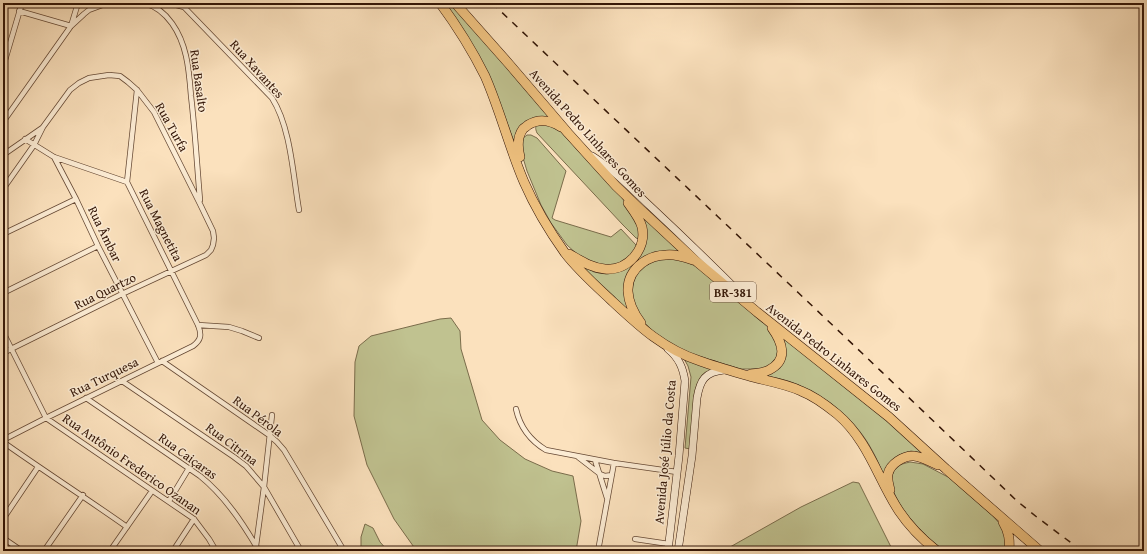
<svg xmlns="http://www.w3.org/2000/svg" width="1147" height="554" viewBox="0 0 1147 554" font-family="'Gentium Book Plus',serif">
	<rect width="100%" height="100%" fill="#fbe1bd"/>
	<filter id="stains"><feTurbulence type="fractalNoise" baseFrequency=".005" numOctaves="4"/><feColorMatrix values="0 0 0 0 .2 0 0 0 0 .09 0 0 0 0 .02 0 0 0 .5 -.17"/></filter>
	<radialGradient id="worn" r=".72"><stop offset=".6" stop-color="#630" stop-opacity="0"/><stop offset="1" stop-color="#630" stop-opacity=".3"/></radialGradient>
	<!-- green -->
	<path fill="#c0c290" stroke="#7a6c4b" d="M 443,3 L 450,3 L 554,121 L 533,119 L 516,147 L 498,99 Z
		M 539,123 L 552,125 L 561,132 L 622,198 L 633,213 L 640,228 L 639,239 L 636,238 L 623,225 L 537,133 C 535,128 535,126 539,123 Z
		M 527,135 L 531,135 L 537,138 L 566,171 L 552,218 L 555,220 L 611,237 L 621,229 L 636,245 L 637,250 L 630,259 L 606,268 L 579,256 L 567,245 L 551,223 L 541,205 L 527,171 L 521,151 L 523,138 Z
		M 634,206 L 683,254 L 668,253 L 629,275 L 632,316 L 581,265 L 594,272 L 606,274 L 624,270 L 634,263 L 641,255 L 645,245 Z
		M 665,256 L 683,260 L 699,268 L 769,328 L 780,346 L 776,362 L 762,369 L 741,369 L 688,353 L 669,343 L 654,332 L 642,320 L 630,300 L 635,273 L 641,266 Z
		M 451,318 L 460,331 L 461,349 L 482,420 L 500,440 L 525,459 L 552,471 L 573,476 L 581,521 L 576,551 L 416,551 L 416,550 L 394,519 L 367,465 L 354,416 L 355,362 L 359,346 L 371,336 L 440,319 Z
		M 780,334 L 929,454 L 911,451 L 899,455 L 889,463 L 883,474 C 880,467 877,459 873,452 C 857,421 829,398 798,385 C 788,380 776,378 766,376 L 775,371 Z
		M 683,357 L 716,368 L 705,373 L 690,449 L 685,448 L 691,377 L 688,366 Z
		M 910,462 L 923,464 L 948,477 L 993,516 L 1004,529 L 1006,551 L 945,551 C 927,539 873,488 898,466 C 901,464 906,463 910,462 Z
		M 853,482 L 859,483 L 893,551 L 723,551 L 801,507 Z
		M 365,524 L 373,528 L 380,542 L 388,551 L 361,551 L 361,537 Z"/>
	<g fill="none" stroke-linecap="round" stroke-linejoin="round">
		<defs>
			<path id="street" d="M 144,3 C 168,9 181,34 186,56 C 189,69 190,83 191,96 C 195,130 197,165 200,200
				M 169,3 L 184,7
				M 182,3 L 184,7 L 272,98 C 291,128 293,176 299,210
				M 19,11 L 71,26 L 78,3
				M 3,67 L 22,3
				M 3,122 L 71,26 L 84,14 L 89,10 L 108,3
				M 3,155 L 42,128
				M 54,157 L 76,199 L 98,246 L 158,363
				M 127,182 L 137,90
				M 3,189 L 34,145 L 43,127 L 70,90 L 79,83 L 89,78 L 109,75 L 120,76 L 128,82 L 137,90 L 154,112 L 200,204 L 213,231 L 214,238 L 213,245 L 211,250 L 206,255 L 122,294 L 3,353
				M 3,234 L 76,199
				M 3,293 L 98,246
				M 198,325 L 229,327 L 242,331 L 259,338
				M 3,332 L 46,418 L 194,519 L 209,539 L 216,551
				M 162,361 L 269,435 L 277,442 L 284,450 L 293,465 L 344,551
				M 122,381 L 234,457 L 246,466 L 264,487 L 301,551
				M 86,398 L 200,476 C 225,496 243,523 259,551
				M 516,409 C 520,427 531,441 546,450 L 614,463 L 677,472
				M 3,440 L 46,418 L 193,346 C 201,340 202,335 198,325 L 127,182 L 54,157 L 25,139
				M 3,442 C 44,471 86,498 127,527
				M 578,457 L 600,474 L 605,476 L 612,475
				M 595,460 L 607,498
				M 169,501 L 189,468
				M 3,519 L 38,467
				M 3,538 L 22,551
				M 635,539 L 669,544
				M 256,546 L 264,487 L 272,415
				M 44,551 L 83,495
				M 110,551 L 152,491
				M 173,551 L 194,519
				M 598,551 L 614,463"/>
			<path id="secondary" d="M 592,156 C 613,169 631,188 650,206 C 681,235 711,264 741,294
				M 668,551 L 679,456 L 685,381 C 683,368 679,358 668,349
				M 678,551 L 692,456 L 697,398 C 700,380 705,372 724,370"/>
			<path id="highway" d="M 440,3 C 457,26 472,50 485,76 C 500,110 509,147 524,182 C 534,205 550,232 565,253 C 578,270 595,285 611,300 C 639,326 663,349 700,361 C 717,367 735,372 752,377 C 768,381 786,384 801,391 C 814,396 826,405 837,414 C 868,440 878,479 899,511 C 909,526 923,540 937,551
				M 455,3 L 509,64 L 568,133 L 616,186 L 639,208 L 696,261 L 757,312 L 889,417 L 946,469 L 1040,551
				M 520,157 C 518,149 517,137 523,129 C 524,128 526,127 528,125 C 539,118 550,120 561,127
				M 569,254 C 580,260 591,268 605,269 C 628,271 647,249 642,227 C 640,219 633,210 628,203
				M 641,323 C 626,303 621,279 642,263 C 649,258 657,255 666,255 C 675,254 684,257 693,260
				M 751,374 C 757,373 764,373 769,370 C 789,360 782,342 772,328
				M 890,490 C 889,485 887,480 888,474 C 890,464 904,455 914,456 C 923,457 930,462 938,465
				M 1003,522 C 1009,532 1010,540 1009,551"/>
		</defs>
		<!-- street casing -->
		<use href="#street" stroke="#654834" stroke-width="6"/>
		<!-- secondary casing -->
		<use href="#secondary" stroke="#331506" stroke-width="8"/>
		<!-- highway casing -->
		<use href="#highway" stroke="#331506" stroke-width="10"/>
		<!-- street -->
		<use href="#street" stroke="#fcecd4" stroke-width="4.5"/>
		<!-- secondary -->
		<use href="#secondary" stroke="#fcecd4" stroke-width="7"/>
		<!-- highway -->
		<use href="#highway" stroke="#eec07e" stroke-width="9"/>
		<!-- rail -->
		<path stroke="#331506" stroke-width="1.5" stroke-dasharray="7 7" stroke-linecap="butt" d="M 492,3 C 667,169 843,334 1017,501 L 1038,518 L 1082,551"/>
	</g>
	<g text-anchor="middle" dominant-baseline="central" stroke-width="3" stroke-linejoin="round" paint-order="stroke">
		<!-- shield labels -->
		<rect fill="#fcecd4" stroke="#6f5644" stroke-width="1" x="710" y="282" width="46" height="20" rx="3"/>
		<g font-size="12" font-weight="bold" fill="#331506">
			<text x="733" y="292">BR-381</text>
		</g>
		<!-- street labels -->
		<g font-size="13" fill="#331506" stroke="#fcecd4">
			<text transform="translate(257 69) rotate(48)">Rua Xavantes</text>
			<text transform="translate(199 81) rotate(82)">Rua Basalto</text>
			<text transform="translate(172 127) rotate(61)">Rua Turfa</text>
			<text transform="translate(588 133) rotate(48)">Avenida Pedro Linhares Gomes</text>
			<text transform="translate(161 225) rotate(63)">Rua Magnetita</text>
			<text transform="translate(105 234) rotate(64)">Rua Âmbar</text>
			<text transform="translate(105 291) rotate(-26)">Rua Quartzo</text>
			<text transform="translate(834 357) rotate(38)">Avenida Pedro Linhares Gomes</text>
			<text transform="translate(104 377) rotate(-26)">Rua Turquesa</text>
			<text transform="translate(258 416) rotate(37)">Rua Pérola</text>
			<text transform="translate(232 444) rotate(37)">Rua Citrina</text>
			<text transform="translate(665 452) rotate(-85)">Avenida José Júlio da Costa</text>
			<text transform="translate(188 456) rotate(36)">Rua Caiçaras</text>
			<text transform="translate(132 464) rotate(35)">Rua Antônio Frederico Ozanan</text>
		</g>
	</g>
	<!-- margin -->
	<rect width="1147" height="554" fill="none" stroke="#fbe1bd" stroke-width="16"/>
	<rect x="4" y="4" width="1139" height="546" fill="none" stroke="#331506" stroke-width="2"/>
	<rect x="8" y="8" width="1131" height="538" fill="none" stroke="#331506"/>
	<rect width="100%" height="100%" filter="url(#stains)"/>
	<rect width="100%" height="100%" fill="url(#worn)"/>
</svg>
